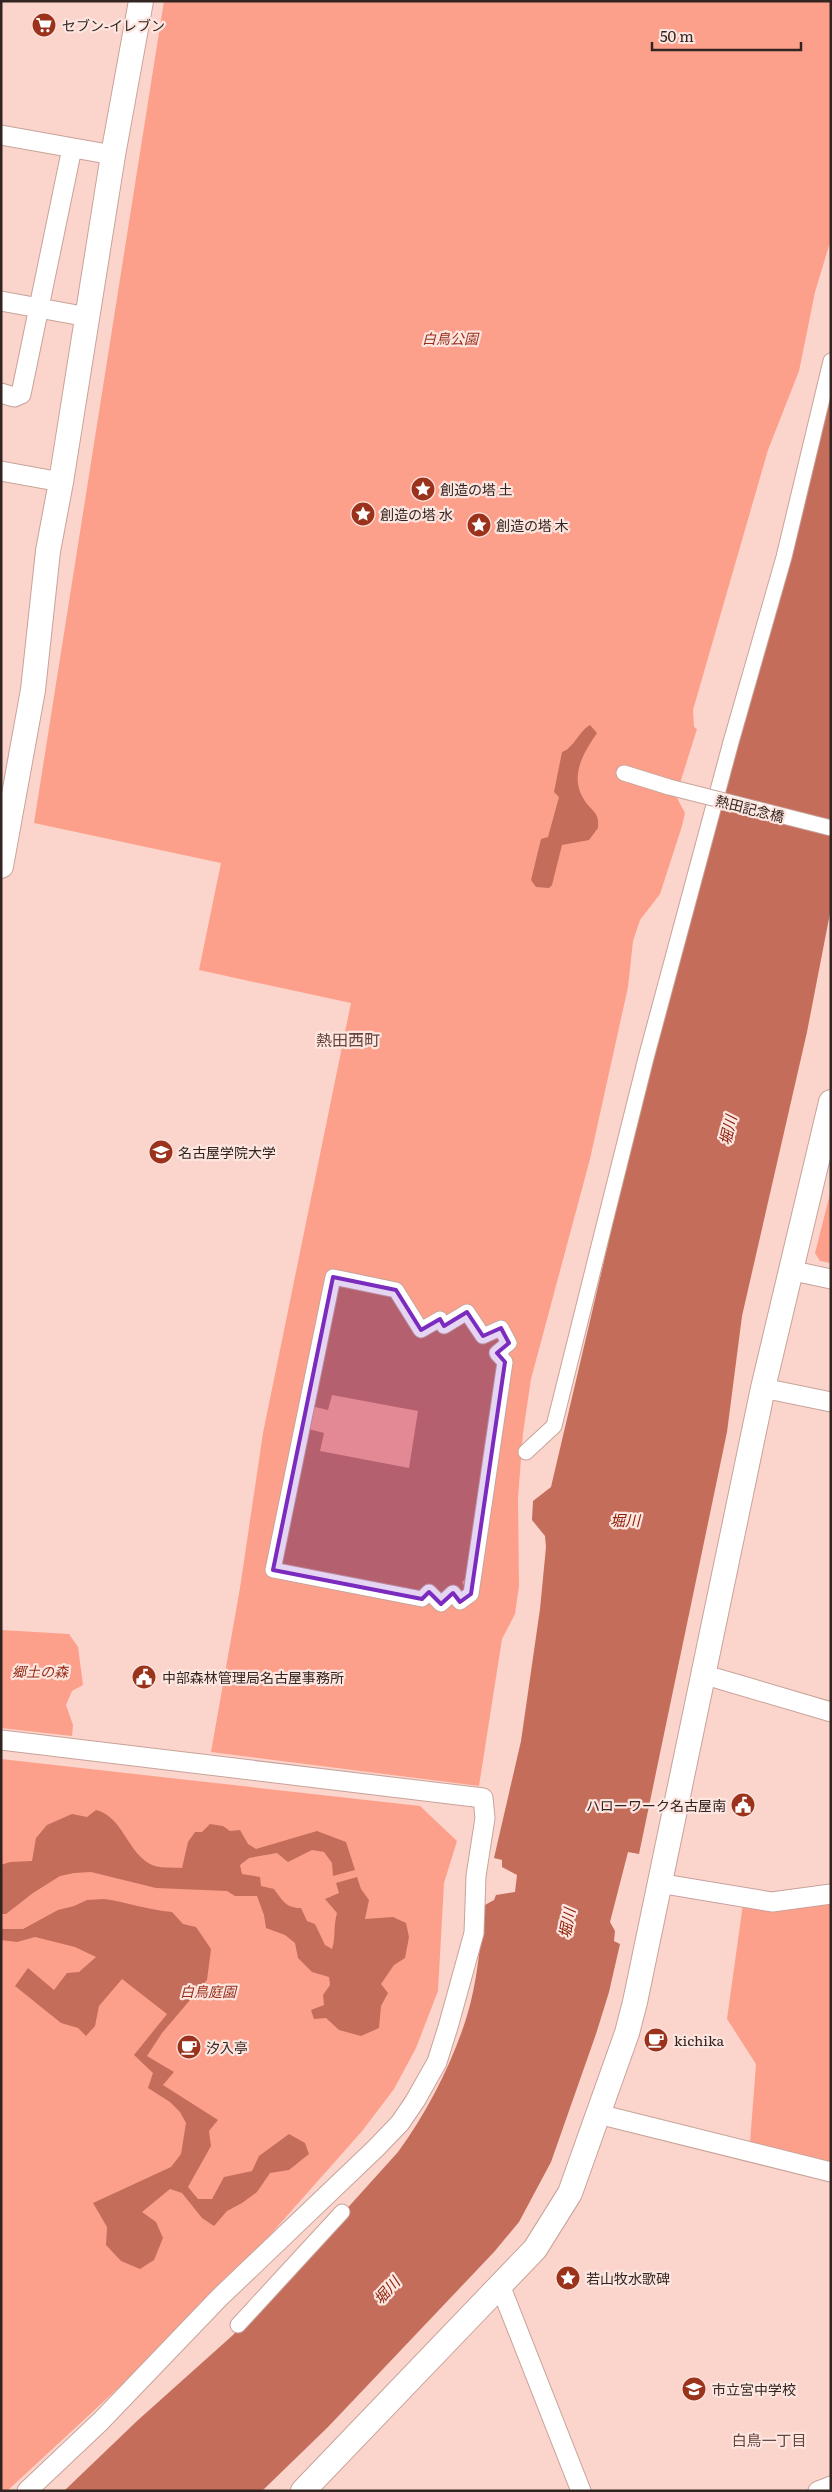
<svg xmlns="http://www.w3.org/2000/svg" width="832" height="2492" viewBox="0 0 832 2492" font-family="Literata,'Noto Sans JP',serif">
	<rect width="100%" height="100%" fill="#fbd4cb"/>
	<!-- green -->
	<path fill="#fda08b" d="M 164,1 L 831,1 L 831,239 L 815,292 L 799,371 L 768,450 L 693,710 L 694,727 L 697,729 L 676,796 L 685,813 L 682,826 L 660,894 L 640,920 L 633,941 L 628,987 L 590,1159 L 531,1379 L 523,1433 L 518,1498 L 519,1586 L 515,1614 L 502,1639 L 479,1786 L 211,1752 L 240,1588 L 263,1433 L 351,1003 L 199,970 L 221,863 L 34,823 Z
		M 831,1190 L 831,1263 L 820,1261 L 815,1253 Z
		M 1,1630 L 69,1634 L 78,1647 L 83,1685 L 72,1691 L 66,1705 L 73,1725 L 72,1736 L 1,1728 Z
		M 1,1759 L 420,1806 L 457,1841 L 444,1883 L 438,1991 L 416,2048 L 394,2089 L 363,2130 L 207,2306 L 7,2491 L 1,2491 Z
		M 831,1899 L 831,2162 L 750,2143 L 756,2064 L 727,2019 L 743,1904 Z"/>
	<!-- water -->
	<path fill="#c46d5a" d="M 831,380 L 831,908 L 807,1032 L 742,1316 L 727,1432 L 639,1854 L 628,1852 L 610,1922 L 615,1931 L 614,1941 L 620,1944 L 609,1992 L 596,2034 L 551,2162 L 519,2222 L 494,2252 L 328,2427 L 262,2491 L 64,2491 L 137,2421 L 233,2335 L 398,2152 C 427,2112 451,2066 466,2019 C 478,1982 480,1942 485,1905 L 494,1900 L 496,1895 L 515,1892 L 517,1875 L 502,1867 L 502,1860 L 494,1858 L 521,1741 L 540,1609 L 546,1547 L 545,1536 L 532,1520 L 533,1501 L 551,1487 L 647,1078 Z
		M 590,725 L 597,733 C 582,755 567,780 588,805 C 596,814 599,815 598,828 L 589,840 L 562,845 L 552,885 L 549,888 L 536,887 L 531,880 L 541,839 L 548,837 L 559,797 L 554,792 L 562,752 C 573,749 579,731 590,725 Z
		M 336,1281 L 393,1293 L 419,1335 L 467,1317 L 481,1340 L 499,1332 L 502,1363 L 469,1576 L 462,1582 L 467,1591 L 442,1598 L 278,1565 L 305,1428 L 324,1433 L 320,1451 L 409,1468 L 418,1411 L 332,1395 L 328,1410 L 311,1406 Z
		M 96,1810 C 123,1817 126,1850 150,1864 C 158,1869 173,1867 182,1868 L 188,1842 L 195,1832 L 202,1832 L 210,1824 L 223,1826 L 230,1831 L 240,1830 L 248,1844 L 256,1849 L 317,1831 L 346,1842 L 355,1870 L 333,1876 L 332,1863 L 324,1852 L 312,1850 L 288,1862 L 277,1853 L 249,1858 L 240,1865 L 242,1874 L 260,1877 L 261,1886 L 274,1889 C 283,1901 286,1908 301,1908 L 307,1921 L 315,1924 L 325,1945 L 332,1949 C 336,1937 333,1927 337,1913 L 325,1899 L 339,1893 L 336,1883 L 357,1877 L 361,1889 L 369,1900 L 365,1919 L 393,1917 L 406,1923 L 409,1937 L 405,1958 L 394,1965 L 381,1984 L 388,1993 L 381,2006 L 379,2028 L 361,2036 L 339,2030 L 326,2018 L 314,2019 L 311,2010 L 324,2005 L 323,1995 L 330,1985 L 329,1977 L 312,1972 L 298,1958 L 295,1943 L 285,1935 L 266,1928 L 264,1915 L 257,1896 L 235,1896 L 227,1891 L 156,1888 L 91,1872 L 74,1873 L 60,1876 L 33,1893 L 6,1914 L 1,1914 L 1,1865 L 10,1862 L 32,1861 L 36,1838 L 47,1825 L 72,1814 L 87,1817 Z
		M 104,1899 C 127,1902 148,1910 172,1912 L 183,1924 L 196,1927 L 211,1949 L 207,1980 L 162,2033 L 147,2056 L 174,2072 L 163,2085 L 218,2120 L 209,2131 L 211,2146 L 188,2187 L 198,2199 L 212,2199 L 224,2177 L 252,2171 L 259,2156 L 289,2134 L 305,2143 L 309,2154 L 289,2170 L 270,2173 L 257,2192 L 242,2203 L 227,2211 L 214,2226 L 202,2218 L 182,2193 L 170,2189 L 142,2212 L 156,2222 L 163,2238 L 154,2260 L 140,2269 L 121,2261 L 106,2245 L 107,2227 L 93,2203 L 171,2167 L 181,2154 L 186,2123 L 180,2112 L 170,2102 L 148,2088 L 153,2073 L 134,2055 L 167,2014 L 122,1979 L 99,2006 L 95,2026 L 86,2036 L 78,2028 L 61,2023 L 15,1986 L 28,1968 L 54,1990 L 67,1973 L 79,1972 L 96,1957 L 75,1947 L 35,1937 L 17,1942 L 1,1940 L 1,1929 L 23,1929 L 58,1910 L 74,1906 L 87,1900 Z"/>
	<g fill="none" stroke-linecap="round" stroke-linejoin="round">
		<defs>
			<path id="pedestrian" d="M 624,773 L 669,787
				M 333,1277 L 396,1290 L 421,1330 L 440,1319 L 444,1326 L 467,1312 L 483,1336 L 501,1328 L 509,1343 L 497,1353 L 505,1362 L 471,1594 L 460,1602 L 453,1593 L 441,1604 L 429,1592 L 422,1599 L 273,1570 Z
				M 526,1452 L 554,1426 L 646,1058 L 731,742 L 784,557 L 831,361
				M 238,2325 L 342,2212"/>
			<path id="minor" d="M 1,135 L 113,155
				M 1,301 L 88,317
				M 1,393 L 14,397 L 21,394 L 72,148
				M 1,471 L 61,482
				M 789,1270 L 831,1279
				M 763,1388 L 831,1402
				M 702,1674 L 831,1712
				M 1,1740 L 483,1798 L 485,1818 L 476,1876 L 474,1933 L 448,2027 L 437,2062 L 415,2101 L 400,2123 L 376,2148 L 219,2298 L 101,2421 L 27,2491
				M 658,1883 L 772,1902 L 831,1894
				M 598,2114 L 831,2172
				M 500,2285 L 581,2491
				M 818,2491 L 831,2486"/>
			<path id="tertiary" d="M 1,866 L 33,690 L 48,551 L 61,482 L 113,155 L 141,1
				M 303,2491 L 535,2249 L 570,2193 L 627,2033 L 635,2002 L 763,1388 L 831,1102"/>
		</defs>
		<!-- pedestrian casing -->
		<use href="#pedestrian" stroke="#c8a39a" stroke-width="17"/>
		<!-- minor casing -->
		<use href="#minor" stroke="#c8a39a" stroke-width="21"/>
		<!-- tertiary casing -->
		<use href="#tertiary" stroke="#c8a39a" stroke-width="26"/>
		<!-- pedestrian -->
		<use href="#pedestrian" stroke="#fff" stroke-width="15"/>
		<!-- minor -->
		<use href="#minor" stroke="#fff" stroke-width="19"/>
		<!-- tertiary -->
		<use href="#tertiary" stroke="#fff" stroke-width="24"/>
		<defs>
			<path id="pedestrian-bridge" d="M 669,787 L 831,828"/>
		</defs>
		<!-- pedestrian-bridge casing -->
		<use href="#pedestrian-bridge" stroke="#c8a39a" stroke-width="17" stroke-linecap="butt"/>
		<!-- pedestrian-bridge -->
		<use href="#pedestrian-bridge" stroke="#fff" stroke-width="15"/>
	</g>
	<!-- marked area -->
	<path fill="#7b2cbf" fill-opacity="0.2" stroke="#7b2cbf" stroke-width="4" stroke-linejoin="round" d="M 333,1277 L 396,1290 L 421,1330 L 440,1319 L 444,1326 L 467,1312 L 483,1336 L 501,1328 L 509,1343 L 497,1353 L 505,1362 L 471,1594 L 460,1602 L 453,1593 L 441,1604 L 429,1592 L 422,1599 L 273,1570 Z"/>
	<!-- icons -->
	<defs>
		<symbol id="supermarket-disc" viewBox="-11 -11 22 22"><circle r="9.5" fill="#9b321c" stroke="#fde5e0"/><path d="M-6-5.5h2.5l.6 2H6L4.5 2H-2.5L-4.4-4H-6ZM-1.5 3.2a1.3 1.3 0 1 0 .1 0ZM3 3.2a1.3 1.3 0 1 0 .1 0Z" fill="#fff"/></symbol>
		<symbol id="sight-disc" viewBox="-11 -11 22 22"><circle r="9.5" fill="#9b321c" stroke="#fde5e0"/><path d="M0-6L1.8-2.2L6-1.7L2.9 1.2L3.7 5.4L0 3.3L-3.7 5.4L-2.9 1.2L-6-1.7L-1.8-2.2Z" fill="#fff"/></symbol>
		<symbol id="university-disc" viewBox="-11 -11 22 22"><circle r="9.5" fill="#9b321c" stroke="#fde5e0"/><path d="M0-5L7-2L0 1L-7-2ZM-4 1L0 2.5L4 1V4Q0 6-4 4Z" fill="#fff"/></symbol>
		<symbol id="civic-disc" viewBox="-11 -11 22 22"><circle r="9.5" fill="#9b321c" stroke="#fde5e0"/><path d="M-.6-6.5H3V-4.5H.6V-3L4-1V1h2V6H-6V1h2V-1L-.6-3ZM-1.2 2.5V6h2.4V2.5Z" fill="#fff"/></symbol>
		<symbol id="cafe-disc" viewBox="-11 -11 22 22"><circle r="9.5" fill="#9b321c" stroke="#fde5e0"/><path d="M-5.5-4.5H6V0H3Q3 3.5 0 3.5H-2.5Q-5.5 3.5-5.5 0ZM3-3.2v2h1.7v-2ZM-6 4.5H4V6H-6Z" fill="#fff"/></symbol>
		<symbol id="school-disc" viewBox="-11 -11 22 22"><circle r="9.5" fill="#9b321c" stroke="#fde5e0"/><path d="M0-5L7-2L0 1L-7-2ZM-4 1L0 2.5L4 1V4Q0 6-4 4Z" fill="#fff"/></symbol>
	</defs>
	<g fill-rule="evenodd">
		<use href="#supermarket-disc" x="30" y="11" width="28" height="28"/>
		<use href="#sight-disc" x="409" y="475" width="28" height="28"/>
		<use href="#sight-disc" x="349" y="500" width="28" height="28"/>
		<use href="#sight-disc" x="465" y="511" width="28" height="28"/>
		<use href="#university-disc" x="147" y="1138" width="28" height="28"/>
		<use href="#civic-disc" x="130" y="1663" width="28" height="28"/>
		<use href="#civic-disc" x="729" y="1791" width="28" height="28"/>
		<use href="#cafe-disc" x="642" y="2026" width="28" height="28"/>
		<use href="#cafe-disc" x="175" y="2033" width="28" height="28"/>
		<use href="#sight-disc" x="554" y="2264" width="28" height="28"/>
		<use href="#school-disc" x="680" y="2375" width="28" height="28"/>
	</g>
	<g text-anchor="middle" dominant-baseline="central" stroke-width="4.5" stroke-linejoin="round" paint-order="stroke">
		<!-- poi labels -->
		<g font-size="14" fill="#322420" stroke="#fde5e0" text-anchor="start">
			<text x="62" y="25">セブン-イレブン</text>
			<text x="440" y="489">創造の塔 土</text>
			<text x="380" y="514">創造の塔 水</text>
			<text x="496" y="525">創造の塔 木</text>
			<text x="178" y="1152">名古屋学院大学</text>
			<text x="162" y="1677">中部森林管理局名古屋事務所</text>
			<text x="726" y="1805" text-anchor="end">ハローワーク名古屋南</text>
			<text x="674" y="2040">kichika</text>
			<text x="206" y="2047">汐入亭</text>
			<text x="586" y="2278">若山牧水歌碑</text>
			<text x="712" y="2389">市立宮中学校</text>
		</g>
		<!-- park labels -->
		<g font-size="14" font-style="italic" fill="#972d17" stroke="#fde5e0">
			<text x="450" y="338">白鳥公園</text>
			<text x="40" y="1671">郷土の森</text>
			<text x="208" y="1991">白鳥庭園</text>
		</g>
		<!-- street labels -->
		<g font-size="14" fill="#322420" stroke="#fde5e0">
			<text transform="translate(750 808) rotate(14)">熱田記念橋</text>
		</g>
		<!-- water labels -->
		<g font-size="15" font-style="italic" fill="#8b2008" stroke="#fde5e0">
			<text transform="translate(727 1130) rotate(-77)">堀川</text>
			<text x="625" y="1519">堀川</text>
			<text transform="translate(566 1923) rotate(-80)">堀川</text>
			<text transform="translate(386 2290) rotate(-48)">堀川</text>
		</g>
		<!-- neighbourhood labels -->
		<g font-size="15" fill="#65453d" stroke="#fde5e0">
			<text x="769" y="2439">白鳥一丁目</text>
		</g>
		<!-- quarter labels -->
		<g font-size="16" fill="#65453d" stroke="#fde5e0">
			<text x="348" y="1039">熱田西町</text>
		</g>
	</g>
	<!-- border -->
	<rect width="832" height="2492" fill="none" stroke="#322420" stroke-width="5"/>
	<!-- scale -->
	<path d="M652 42v8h149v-8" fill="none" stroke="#322420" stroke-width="2.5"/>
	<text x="660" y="42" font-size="15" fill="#322420" stroke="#fde5e0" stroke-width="4" paint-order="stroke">50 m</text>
</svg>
